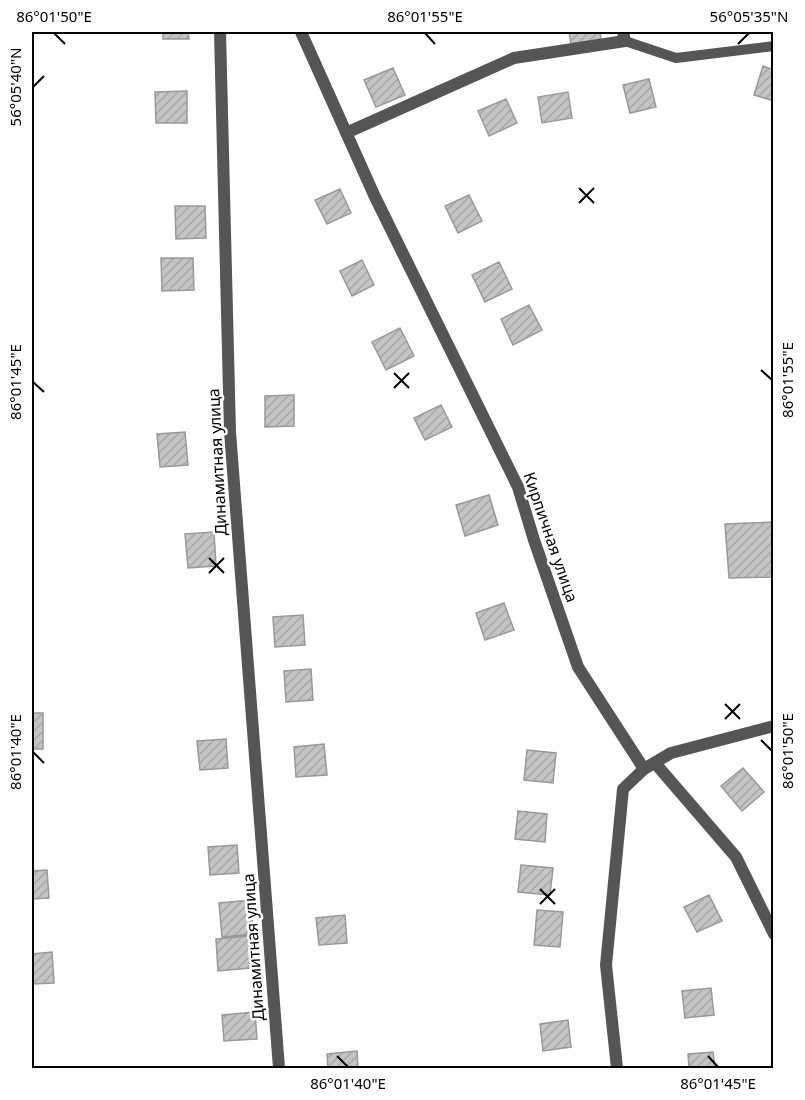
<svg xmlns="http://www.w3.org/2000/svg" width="805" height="1100" viewBox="0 0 805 1100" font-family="'Noto Sans',sans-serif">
	<defs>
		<pattern id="building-hatch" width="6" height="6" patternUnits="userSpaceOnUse" patternTransform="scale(1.5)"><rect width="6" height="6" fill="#c4c4c4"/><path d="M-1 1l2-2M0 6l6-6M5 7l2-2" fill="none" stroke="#a7a7a7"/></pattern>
	</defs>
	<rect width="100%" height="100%" fill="#fff"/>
	<!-- building -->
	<path fill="url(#building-hatch)" stroke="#999" stroke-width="1.5" d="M 163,32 L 188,32 L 189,39 L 163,39 Z
		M 569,32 L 600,32 L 601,39 L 571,44 Z
		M 763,66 L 774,70 L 774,101 L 754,95 Z
		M 393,68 L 405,95 L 376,107 L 364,80 Z
		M 649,79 L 656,107 L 630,113 L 623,85 Z
		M 187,91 L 187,123 L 156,123 L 155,92 Z
		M 568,92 L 572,118 L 542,123 L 538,97 Z
		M 506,99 L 517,123 L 489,136 L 478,111 Z
		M 340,189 L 351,213 L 327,224 L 315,200 Z
		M 469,195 L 482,221 L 458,233 L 445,206 Z
		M 175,206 L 205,206 L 206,238 L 176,239 Z
		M 161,258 L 193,258 L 194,290 L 162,291 Z
		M 362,260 L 374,285 L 352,296 L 340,271 Z
		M 499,262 L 512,289 L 485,302 L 472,275 Z
		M 529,305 L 542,330 L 513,345 L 501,319 Z
		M 400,328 L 414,356 L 386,370 L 372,342 Z
		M 294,395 L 294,426 L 265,427 L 265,396 Z
		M 441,405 L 452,427 L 425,440 L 414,418 Z
		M 185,432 L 188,465 L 160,467 L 157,434 Z
		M 489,495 L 498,525 L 465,536 L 456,505 Z
		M 774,522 L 774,577 L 729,578 L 725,524 Z
		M 214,532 L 216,566 L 188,568 L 185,534 Z
		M 504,603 L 514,630 L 485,640 L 476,613 Z
		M 303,615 L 305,645 L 275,647 L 273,617 Z
		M 311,669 L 313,700 L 286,702 L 284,671 Z
		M 32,713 L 43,713 L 43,749 L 32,749 Z
		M 226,739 L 228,768 L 200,770 L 197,741 Z
		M 324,744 L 327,775 L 296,777 L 294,747 Z
		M 527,750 L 556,753 L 553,783 L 524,780 Z
		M 743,768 L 764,792 L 742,811 L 721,786 Z
		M 518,811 L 547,814 L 545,842 L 515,839 Z
		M 237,845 L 239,873 L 210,875 L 208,847 Z
		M 521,865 L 553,868 L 550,895 L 518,892 Z
		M 47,870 L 49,898 L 32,899 L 32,871 Z
		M 709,895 L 722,921 L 697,932 L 684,907 Z
		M 251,900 L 253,934 L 222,937 L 219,903 Z
		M 537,910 L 563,912 L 560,947 L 534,945 Z
		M 345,915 L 347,943 L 319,945 L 316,918 Z
		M 248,936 L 250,968 L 218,971 L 216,939 Z
		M 52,952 L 54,983 L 32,984 L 32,954 Z
		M 711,988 L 714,1015 L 685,1018 L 682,991 Z
		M 255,1012 L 257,1039 L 224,1041 L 222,1015 Z
		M 568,1020 L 571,1047 L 543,1051 L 540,1024 Z
		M 357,1051 L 358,1068 L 328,1068 L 327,1054 Z
		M 713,1052 L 715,1068 L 689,1068 L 688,1054 Z"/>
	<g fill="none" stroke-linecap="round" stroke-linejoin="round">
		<!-- lane -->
		<path stroke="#555" stroke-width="10" d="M 625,41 L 676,58 L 774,46"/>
		<!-- street -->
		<path stroke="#555" stroke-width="12" d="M 220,32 L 230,432 L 279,1068
			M 301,32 L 375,197 L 518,487 L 534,540 L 578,667 L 644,769
			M 346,133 L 514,58 L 625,41 L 623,32
			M 655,763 L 736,857 L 774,934
			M 617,1068 L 606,965 L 623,789 L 644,769 L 671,753 L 774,726"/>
	</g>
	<!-- ticks -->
	<path fill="none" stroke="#000" stroke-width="2" d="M 54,33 L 65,44M 425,33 L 435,44M 738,44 L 749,33M 33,87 L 44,76M 579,188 L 594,203M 579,203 L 594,188M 761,370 L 772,380M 394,373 L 409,388M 33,382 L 44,392M 394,388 L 409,373M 209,558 L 224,573M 209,573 L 224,558M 725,704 L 740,719M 725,719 L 740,704M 761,740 L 772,751M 33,752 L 44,763M 540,889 L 555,904M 540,904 L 555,889M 337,1056 L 348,1067M 708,1056 L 718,1067"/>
	<g text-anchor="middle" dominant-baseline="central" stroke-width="5" stroke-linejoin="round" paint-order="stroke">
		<!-- street labels -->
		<g font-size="16" fill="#000" stroke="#fff">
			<text transform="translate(217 462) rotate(-93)">Динамитная улица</text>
			<text transform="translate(551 537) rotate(71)">Кирпичная улица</text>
			<text transform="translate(253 947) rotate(-94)">Динамитная улица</text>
		</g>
	</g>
	<!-- border -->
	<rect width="805" height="1100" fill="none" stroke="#ffffff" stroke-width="66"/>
	<rect x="33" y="33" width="739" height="1034" fill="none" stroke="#000" stroke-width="2"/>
	<g font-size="15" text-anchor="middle" fill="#000">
		<text x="54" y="22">86°01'50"E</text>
		<text x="425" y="22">86°01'55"E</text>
		<text x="749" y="22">56°05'35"N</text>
		<text transform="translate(16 87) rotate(-90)" y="5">56°05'40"N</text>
		<text transform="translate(788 380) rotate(-90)" y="5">86°01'55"E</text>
		<text transform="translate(16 382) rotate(-90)" y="5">86°01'45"E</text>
		<text transform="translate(788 751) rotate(-90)" y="5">86°01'50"E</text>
		<text transform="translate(16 752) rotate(-90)" y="5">86°01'40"E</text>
		<text x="348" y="1089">86°01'40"E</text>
		<text x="718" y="1089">86°01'45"E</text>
	</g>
</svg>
